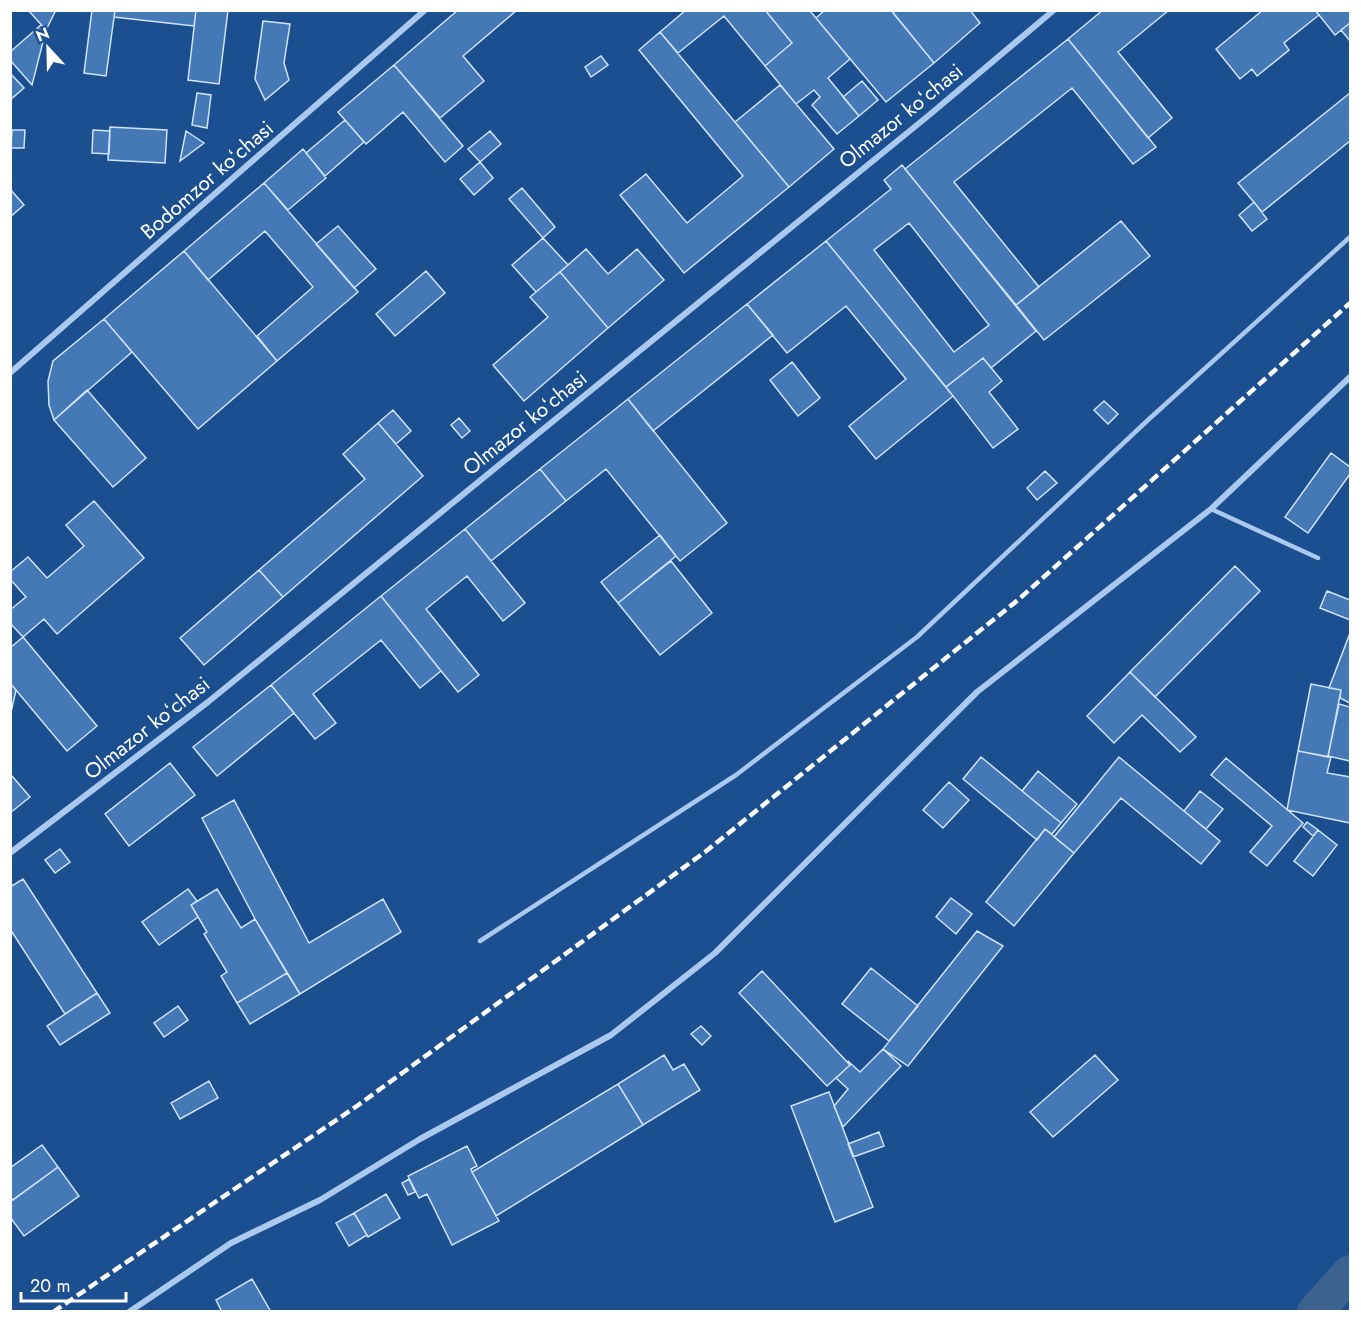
<svg xmlns="http://www.w3.org/2000/svg" width="1361" height="1322" viewBox="0 0 1361 1322" font-family="Jost,sans-serif">
	<rect width="100%" height="100%" fill="#1b4f8f"/>
	<g fill="none" stroke-linecap="round" stroke-linejoin="round">
		<!-- canal -->
		<path stroke="#3c6290" stroke-width="36" d="M 1315,1312 L 1350,1273"/>
	</g>
	<!-- building -->
	<path fill="#4478b7" stroke="#cfe3fa" stroke-width="1.5" fill-rule="evenodd" d="M 28,10 L 56,10 L 46,30 Z
		M 92,10 L 115,10 L 106,76 L 84,73 Z
		M 115,10 L 196,10 L 194,26 L 114,17 Z
		M 196,10 L 228,10 L 219,84 L 188,80 Z
		M 458,10 L 517,10 L 463,56 L 484,81 L 440,118 L 394,65 Z
		M 686,10 L 765,10 L 792,43 L 765,66 L 724,16 L 678,53 L 660,32 Z
		M 765,10 L 813,10 L 811,12 L 850,59 L 828,78 L 859,116 L 837,134 L 812,105 L 820,97 L 814,90 L 796,104 L 765,66 L 792,43 Z
		M 825,10 L 891,10 L 934,63 L 886,102 L 816,18 Z
		M 895,10 L 970,10 L 980,23 L 934,63 L 893,13 Z
		M 1103,10 L 1169,10 L 1118,52 L 1172,118 L 1148,138 L 1068,39 Z
		M 1263,10 L 1315,10 L 1319,15 L 1284,43 L 1289,50 L 1257,76 L 1252,69 L 1240,79 L 1216,49 Z
		M 1315,10 L 1350,10 L 1350,23 L 1335,35 Z
		M 263,21 L 290,24 L 284,63 L 289,80 L 265,100 L 255,79 Z
		M 1350,23 L 1350,41 L 1341,30 Z
		M 41,25 L 46,30 L 32,85 L 10,60 L 10,52 Z
		M 660,32 L 789,187 L 684,273 L 620,195 L 646,174 L 687,223 L 743,176 L 639,50 Z
		M 1068,39 L 1156,147 L 1133,164 L 1072,88 L 954,182 L 1039,287 L 1016,305 L 905,169 Z
		M 601,56 L 608,65 L 591,77 L 585,67 Z
		M 394,65 L 463,146 L 445,162 L 403,112 L 366,144 L 338,112 Z
		M 10,73 L 24,88 L 10,100 Z
		M 862,81 L 878,100 L 859,116 L 843,97 Z
		M 780,85 L 834,149 L 789,187 L 735,122 Z
		M 197,93 L 211,95 L 207,128 L 192,125 Z
		M 1350,93 L 1350,141 L 1262,212 L 1238,183 Z
		M 345,120 L 364,142 L 325,176 L 306,153 Z
		M 110,127 L 167,130 L 165,163 L 108,160 Z
		M 12,130 L 25,130 L 24,148 L 11,148 Z
		M 93,130 L 110,131 L 109,154 L 92,153 Z
		M 186,131 L 204,143 L 180,161 Z
		M 490,131 L 501,144 L 480,162 L 468,149 Z
		M 303,149 L 326,178 L 288,210 L 264,183 Z
		M 480,162 L 493,178 L 474,195 L 460,179 Z
		M 902,165 L 1036,331 L 991,368 L 983,358 L 946,387 L 826,241 L 891,189 L 884,180 ZM 909,223 L 989,325 L 954,352 L 874,250 Z
		M 264,183 L 358,292 L 277,361 L 257,336 L 313,287 L 265,231 L 208,280 L 184,251 Z
		M 522,188 L 555,227 L 543,238 L 509,199 Z
		M 10,189 L 24,205 L 10,217 Z
		M 1254,202 L 1267,219 L 1252,231 L 1239,215 Z
		M 1121,221 L 1150,256 L 1044,340 L 1016,305 Z
		M 338,226 L 376,269 L 354,288 L 316,244 Z
		M 543,238 L 568,265 L 536,292 L 512,265 Z
		M 826,241 L 953,396 L 876,459 L 849,426 L 906,379 L 846,306 L 787,353 L 747,304 Z
		M 586,249 L 608,274 L 637,249 L 664,280 L 608,328 L 560,272 Z
		M 184,251 L 277,361 L 198,429 L 104,319 Z
		M 426,271 L 445,293 L 395,336 L 376,314 Z
		M 560,272 L 608,328 L 524,401 L 493,365 L 548,317 L 530,297 Z
		M 747,304 L 773,335 L 653,431 L 628,399 Z
		M 104,319 L 132,352 L 54,420 L 49,405 L 48,381 L 53,361 Z
		M 983,358 L 1002,381 L 989,392 L 1018,429 L 993,448 L 946,387 Z
		M 792,362 L 820,398 L 798,416 L 770,380 Z
		M 87,390 L 146,458 L 113,487 L 54,420 Z
		M 628,399 L 727,523 L 680,561 L 606,469 L 566,501 L 540,469 Z
		M 1104,401 L 1118,414 L 1108,424 L 1094,410 Z
		M 393,410 L 411,431 L 396,444 L 378,423 Z
		M 459,418 L 470,431 L 462,438 L 451,425 Z
		M 378,423 L 423,476 L 283,597 L 259,570 L 365,479 L 343,454 Z
		M 1331,453 L 1350,467 L 1350,474 L 1308,533 L 1285,517 Z
		M 540,469 L 566,501 L 491,561 L 465,529 Z
		M 1045,471 L 1057,483 L 1037,500 L 1027,488 Z
		M 94,501 L 144,558 L 57,634 L 44,619 L 23,637 L 10,623 L 10,610 L 26,597 L 10,579 L 10,572 L 28,557 L 47,578 L 84,546 L 66,525 Z
		M 465,529 L 525,603 L 503,621 L 467,576 L 426,609 L 479,675 L 458,692 L 381,596 Z
		M 660,535 L 676,556 L 618,603 L 601,582 Z
		M 671,561 L 712,613 L 660,655 L 618,603 Z
		M 1235,566 L 1260,591 L 1155,697 L 1130,672 Z
		M 259,570 L 283,597 L 204,665 L 180,638 Z
		M 1327,591 L 1350,600 L 1350,620 L 1320,608 Z
		M 381,596 L 441,671 L 420,688 L 381,640 L 313,694 L 336,723 L 315,739 L 271,685 Z
		M 1350,633 L 1350,703 L 1340,698 L 1341,690 L 1329,688 Z
		M 23,637 L 97,726 L 67,751 L 10,683 L 10,648 Z
		M 1130,672 L 1196,737 L 1180,752 L 1142,715 L 1114,743 L 1087,716 Z
		M 10,683 L 16,690 L 10,717 Z
		M 1311,684 L 1341,690 L 1328,757 L 1298,751 Z
		M 271,685 L 294,713 L 217,776 L 193,747 Z
		M 1339,704 L 1350,707 L 1350,761 L 1328,756 Z
		M 1298,751 L 1331,757 L 1327,773 L 1350,777 L 1350,823 L 1287,810 Z
		M 981,757 L 1061,823 L 1052,834 L 1045,829 L 1037,840 L 963,779 Z
		M 1119,757 L 1220,841 L 1201,864 L 1121,798 L 1074,853 L 1054,837 Z
		M 1226,758 L 1303,823 L 1267,866 L 1250,852 L 1272,826 L 1211,775 Z
		M 170,763 L 195,795 L 129,846 L 105,814 Z
		M 1038,771 L 1077,804 L 1061,823 L 1022,791 Z
		M 12,776 L 30,797 L 10,813 L 10,777 Z
		M 949,782 L 969,800 L 943,828 L 923,810 Z
		M 1200,791 L 1223,809 L 1206,829 L 1184,811 Z
		M 234,800 L 309,943 L 383,899 L 401,932 L 300,994 L 255,919 L 202,818 Z
		M 1307,822 L 1318,830 L 1313,836 L 1303,827 Z
		M 1045,829 L 1074,853 L 1014,926 L 986,902 Z
		M 1318,830 L 1337,845 L 1313,876 L 1294,861 Z
		M 60,849 L 70,862 L 55,873 L 45,860 Z
		M 23,879 L 97,993 L 65,1014 L 12,932 L 10,933 L 10,887 Z
		M 188,889 L 197,901 L 191,905 L 198,917 L 159,945 L 142,922 Z
		M 217,889 L 241,928 L 255,919 L 287,973 L 237,1003 L 221,976 L 227,972 L 204,934 L 207,932 L 191,905 Z
		M 951,898 L 972,914 L 956,934 L 936,917 Z
		M 977,931 L 1003,946 L 908,1066 L 883,1049 Z
		M 871,968 L 918,1006 L 889,1041 L 842,1004 Z
		M 762,971 L 850,1065 L 827,1086 L 739,993 Z
		M 287,973 L 300,994 L 250,1024 L 237,1003 Z
		M 97,993 L 110,1013 L 60,1045 L 47,1026 Z
		M 178,1006 L 188,1020 L 164,1037 L 154,1023 Z
		M 701,1026 L 711,1036 L 702,1045 L 691,1034 Z
		M 883,1049 L 901,1066 L 843,1127 L 834,1106 L 848,1089 L 836,1078 L 850,1065 L 849,1062 L 860,1072 Z
		M 664,1055 L 673,1070 L 684,1064 L 700,1090 L 643,1125 L 618,1084 Z
		M 1095,1055 L 1118,1080 L 1053,1137 L 1030,1112 Z
		M 209,1081 L 218,1098 L 180,1119 L 171,1103 Z
		M 618,1084 L 643,1125 L 496,1216 L 472,1172 Z
		M 829,1092 L 873,1207 L 835,1222 L 791,1106 Z
		M 879,1132 L 884,1146 L 853,1157 L 848,1144 Z
		M 42,1145 L 58,1167 L 13,1200 L 10,1197 L 10,1168 Z
		M 467,1146 L 477,1166 L 471,1169 L 472,1172 L 499,1221 L 452,1245 L 427,1194 L 419,1198 L 408,1176 Z
		M 58,1167 L 79,1196 L 24,1236 L 10,1217 L 10,1202 Z
		M 409,1179 L 415,1192 L 408,1195 L 402,1183 Z
		M 386,1194 L 400,1218 L 368,1237 L 354,1213 Z
		M 354,1213 L 367,1235 L 349,1246 L 336,1223 Z
		M 252,1279 L 271,1312 L 222,1312 L 216,1300 Z"/>
	<g fill="none" stroke-linecap="round" stroke-linejoin="round">
		<!-- lane -->
		<path stroke="#a9c9ee" stroke-width="4.5" d="M 1211,509 L 1318,558
			M 480,941 L 736,775 L 917,637 L 1148,420 L 1350,237"/>
		<!-- street -->
		<path stroke="#a9c9ee" stroke-width="6" d="M 10,373 L 425,10
			M 10,853 L 208,702 L 928,116 L 1054,10
			M 129,1312 L 231,1243 L 320,1200 L 420,1139 L 611,1035 L 715,953 L 977,692 L 1211,509 L 1350,377"/>
		<!-- rail -->
		<path stroke="#fff" stroke-width="4.5" stroke-dasharray="10 4.5" stroke-linecap="butt" d="M 53,1312 L 357,1106 L 705,852 L 1018,600 L 1350,303"/>
	</g>
	<g text-anchor="middle" dominant-baseline="central" stroke-width="4.5" stroke-linejoin="round" paint-order="stroke">
		<!-- street labels -->
		<g font-size="21" fill="#fff" stroke="#1b4f8f">
			<text transform="translate(901 116) rotate(-39)">Olmazor koʻchasi</text>
			<text transform="translate(207 180) rotate(-41)">Bodomzor koʻchasi</text>
			<text transform="translate(525 423) rotate(-39)">Olmazor koʻchasi</text>
			<text transform="translate(147 728) rotate(-38)">Olmazor koʻchasi</text>
		</g>
	</g>
	<!-- border -->
	<rect width="1361" height="1322" fill="none" stroke="#ffffff" stroke-width="24"/>
	<!-- north arrow -->
	<g transform="translate(48 48) rotate(338)" stroke="#1b4f8f" stroke-width="4.5" paint-order="stroke">
	<path d="M0-4.5L10 22L0 15L-10 22Z" fill="#ffffff"/>
	<text y="-9" font-size="16" font-weight="bold" text-anchor="middle" fill="#ffffff">N</text>
	</g>
	<!-- scale -->
	<path d="M21 1292v9h105v-9" fill="none" stroke="#ffffff" stroke-width="3"/>
	<text x="30" y="1292" font-size="18" fill="#ffffff" stroke="#1b4f8f" stroke-width="4.5" paint-order="stroke">20 m</text>
</svg>
